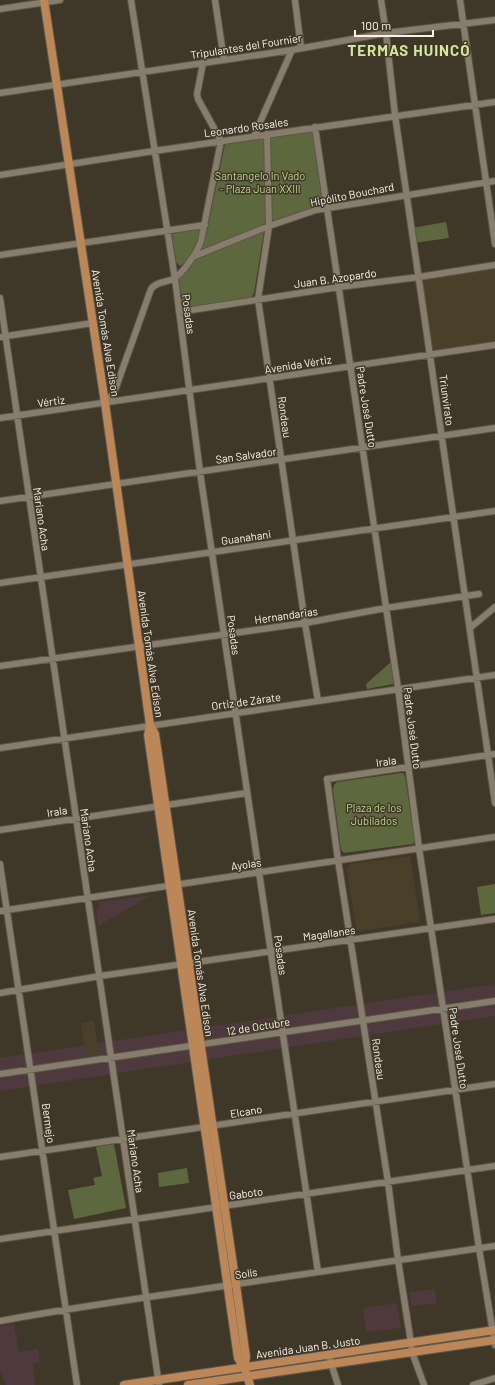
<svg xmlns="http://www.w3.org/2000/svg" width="495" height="1385" viewBox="0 0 495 1385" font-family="Barlow,sans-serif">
	<rect width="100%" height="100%" fill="#3f3728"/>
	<!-- commercial -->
	<path fill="#4e393f" d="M 495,984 L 495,1016 L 0,1091 L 0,1058 Z
		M 14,1324 L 19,1352 L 38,1349 L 40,1362 L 33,1364 L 35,1385 L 6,1385 L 0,1372 L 0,1326 Z"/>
	<!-- industrial -->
	<path fill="#4e393c" d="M 152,895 L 98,926 L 96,909 L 99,908 L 98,902 Z
		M 435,1289 L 437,1303 L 411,1306 L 409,1292 Z
		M 397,1303 L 401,1328 L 366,1332 L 363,1308 Z"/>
	<!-- built -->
	<path fill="#4a3f29" d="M 495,265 L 495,345 L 430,354 L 419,277 Z
		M 410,856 L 420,921 L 419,922 L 360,931 L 356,929 L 347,868 L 350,864 Z
		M 94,1021 L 99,1055 L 86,1057 L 81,1023 Z"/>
	<!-- green -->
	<path fill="#5e683f" d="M 312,131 L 324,204 L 265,225 L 254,293 L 251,298 L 185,308 L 182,305 L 179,279 L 196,258 L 205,240 L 225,144 Z
		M 446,222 L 449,238 L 414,243 L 412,228 Z
		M 198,229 L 200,232 C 198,244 192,259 180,266 L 176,262 L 172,234 Z
		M 391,662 L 394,682 L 393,684 L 367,689 L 366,684 Z
		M 401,773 L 403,773 L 405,776 L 415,840 L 413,844 L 344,853 L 341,850 L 333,790 L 334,785 L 337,782 Z
		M 495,884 L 495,913 L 481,915 L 477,887 Z
		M 114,1144 L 126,1208 L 74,1219 L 68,1190 L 95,1185 L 93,1178 L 102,1176 L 96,1147 Z
		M 187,1168 L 189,1183 L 159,1187 L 158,1173 Z"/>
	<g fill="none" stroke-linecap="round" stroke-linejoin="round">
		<defs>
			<path id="minor" d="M 131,0 L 175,279 L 200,472 L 318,1272
				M 215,0 L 224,60
				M 295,0 L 301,48
				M 381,0 L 386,33 L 395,115 L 495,803
				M 460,0 L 495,244
				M 0,9 L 60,0
				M 0,93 L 292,50 L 386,33 L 495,20
				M 315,127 L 398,688 L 419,848 L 479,1248 L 495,1345
				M 267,134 L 269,226 L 258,299 L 305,623 L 318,701
				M 254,136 L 292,50
				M 0,175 L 154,151 L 495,102
				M 0,255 L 205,225
				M 195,256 L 269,226 L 316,210 L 495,181
				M 0,298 L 159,1385
				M 179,312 L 339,287 L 419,277 L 495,265
				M 0,337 L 93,323
				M 105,403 L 114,393 L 151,289 C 157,281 165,283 173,279 C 182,275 198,251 201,241 L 221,141 L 198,99 L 197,94 L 203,63
				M 0,418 L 495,345
				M 0,501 L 495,428
				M 0,583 L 495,511
				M 470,628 L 495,607
				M 0,666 L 305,623 L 386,608 L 479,594
				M 0,748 L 495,675
				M 0,830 L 247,793
				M 0,864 L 77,1385
				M 0,911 L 495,837
				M 0,993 L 100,976 L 495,919
				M 0,1074 L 495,1001
				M 0,1157 L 495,1084
				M 0,1239 L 495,1166
				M 0,1321 C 79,1306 158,1296 237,1284 C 323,1272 409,1259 495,1246
				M 330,1360 L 338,1385
				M 424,1385 L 412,1352 L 411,1343 L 398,1260 L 388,1182 L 338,860 L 327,779 L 495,754
				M 473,1385 L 495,1378"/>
			<path id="major" d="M 44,0 L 105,403 L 150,725 L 155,734 L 236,1285 L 246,1357 L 244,1367
				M 150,725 L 148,735 L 238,1358 L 244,1367 L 250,1385
				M 124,1385 L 495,1330
				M 188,1385 L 495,1340"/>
		</defs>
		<!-- minor casing -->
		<use href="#minor" stroke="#5c5548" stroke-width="8"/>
		<!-- major casing -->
		<use href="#major" stroke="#5c5548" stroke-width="10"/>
		<!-- minor -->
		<use href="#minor" stroke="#867d6c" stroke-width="6"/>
		<!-- major -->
		<use href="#major" stroke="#bb8658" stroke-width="8"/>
	</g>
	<g text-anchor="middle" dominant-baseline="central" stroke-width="3" stroke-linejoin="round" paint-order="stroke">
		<!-- street labels -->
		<g font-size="11" fill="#f8f3e9" stroke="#3f3728">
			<text transform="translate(246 46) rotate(-9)">Tripulantes del Fournier</text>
			<text transform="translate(246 127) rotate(-8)">Leonardo Rosales</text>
			<text transform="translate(352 194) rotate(-11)">Hipólito Bouchard</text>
			<text transform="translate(335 278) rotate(-8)">Juan B. Azopardo</text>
			<text transform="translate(189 314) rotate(82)">Posadas</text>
			<text transform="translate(106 333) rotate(81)">Avenida Tomás Alva Edison</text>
			<text transform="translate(298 364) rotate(-9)">Avenida Vértiz</text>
			<text transform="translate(447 400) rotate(82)">Triunvirato</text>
			<text transform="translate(51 401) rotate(-8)">Vértiz</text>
			<text transform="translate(367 407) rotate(81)">Padre José Dutto</text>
			<text transform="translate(285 417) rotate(82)">Rondeau</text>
			<text transform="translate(246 455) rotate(-8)">San Salvador</text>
			<text transform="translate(42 519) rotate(82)">Mariano Acha</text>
			<text transform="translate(246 537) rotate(-8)">Guanahani</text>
			<text transform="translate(286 615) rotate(-8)">Hernandarias</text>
			<text transform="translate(234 635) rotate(82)">Posadas</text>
			<text transform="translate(151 654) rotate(82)">Avenida Tomás Alva Edison</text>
			<text transform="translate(246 701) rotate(-8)">Ortiz de Zárate</text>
			<text transform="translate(413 728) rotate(83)">Padre José Dutto</text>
			<text transform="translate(386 761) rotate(-8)">Irala</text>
			<text transform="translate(57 811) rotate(-9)">Irala</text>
			<text transform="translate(89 840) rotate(82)">Mariano Acha</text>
			<text transform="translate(246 864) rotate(-8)">Ayolas</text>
			<text transform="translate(329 933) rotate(-8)">Magallanes</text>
			<text transform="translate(281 955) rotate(82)">Posadas</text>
			<text transform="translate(201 973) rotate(82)">Avenida Tomás Alva Edison</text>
			<text transform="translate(258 1026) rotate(-9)">12 de Octubre</text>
			<text transform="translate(459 1048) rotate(82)">Padre José Dutto</text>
			<text transform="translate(379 1059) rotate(82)">Rondeau</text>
			<text transform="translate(246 1111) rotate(-9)">Elcano</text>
			<text transform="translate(49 1123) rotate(82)">Bermejo</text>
			<text transform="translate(136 1161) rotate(82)">Mariano Acha</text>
			<text transform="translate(246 1193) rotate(-8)">Gaboto</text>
			<text transform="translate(246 1273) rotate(-8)">Solís</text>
			<text transform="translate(308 1347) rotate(-8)">Avenida Juan B. Justo</text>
		</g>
		<!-- park labels -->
		<g font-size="11" fill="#c2d487" stroke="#3f3728">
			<text x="260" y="175">Santangelo In Vado<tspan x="260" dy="13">- Plaza Juan XXIII</tspan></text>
			<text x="374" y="807">Plaza de los<tspan x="374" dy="13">Jubilados</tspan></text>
		</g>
		<!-- district labels -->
		<g font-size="15" font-weight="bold" letter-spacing="1" fill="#d2e89d" stroke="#3f3728">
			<text x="409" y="50">TERMAS HUINCÓ</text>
		</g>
	</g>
	<!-- scale -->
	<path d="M355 30v6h78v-6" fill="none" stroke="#f8f3e9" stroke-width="2"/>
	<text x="361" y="30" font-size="12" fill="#f8f3e9" stroke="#3f3728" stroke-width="3" paint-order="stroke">100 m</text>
</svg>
